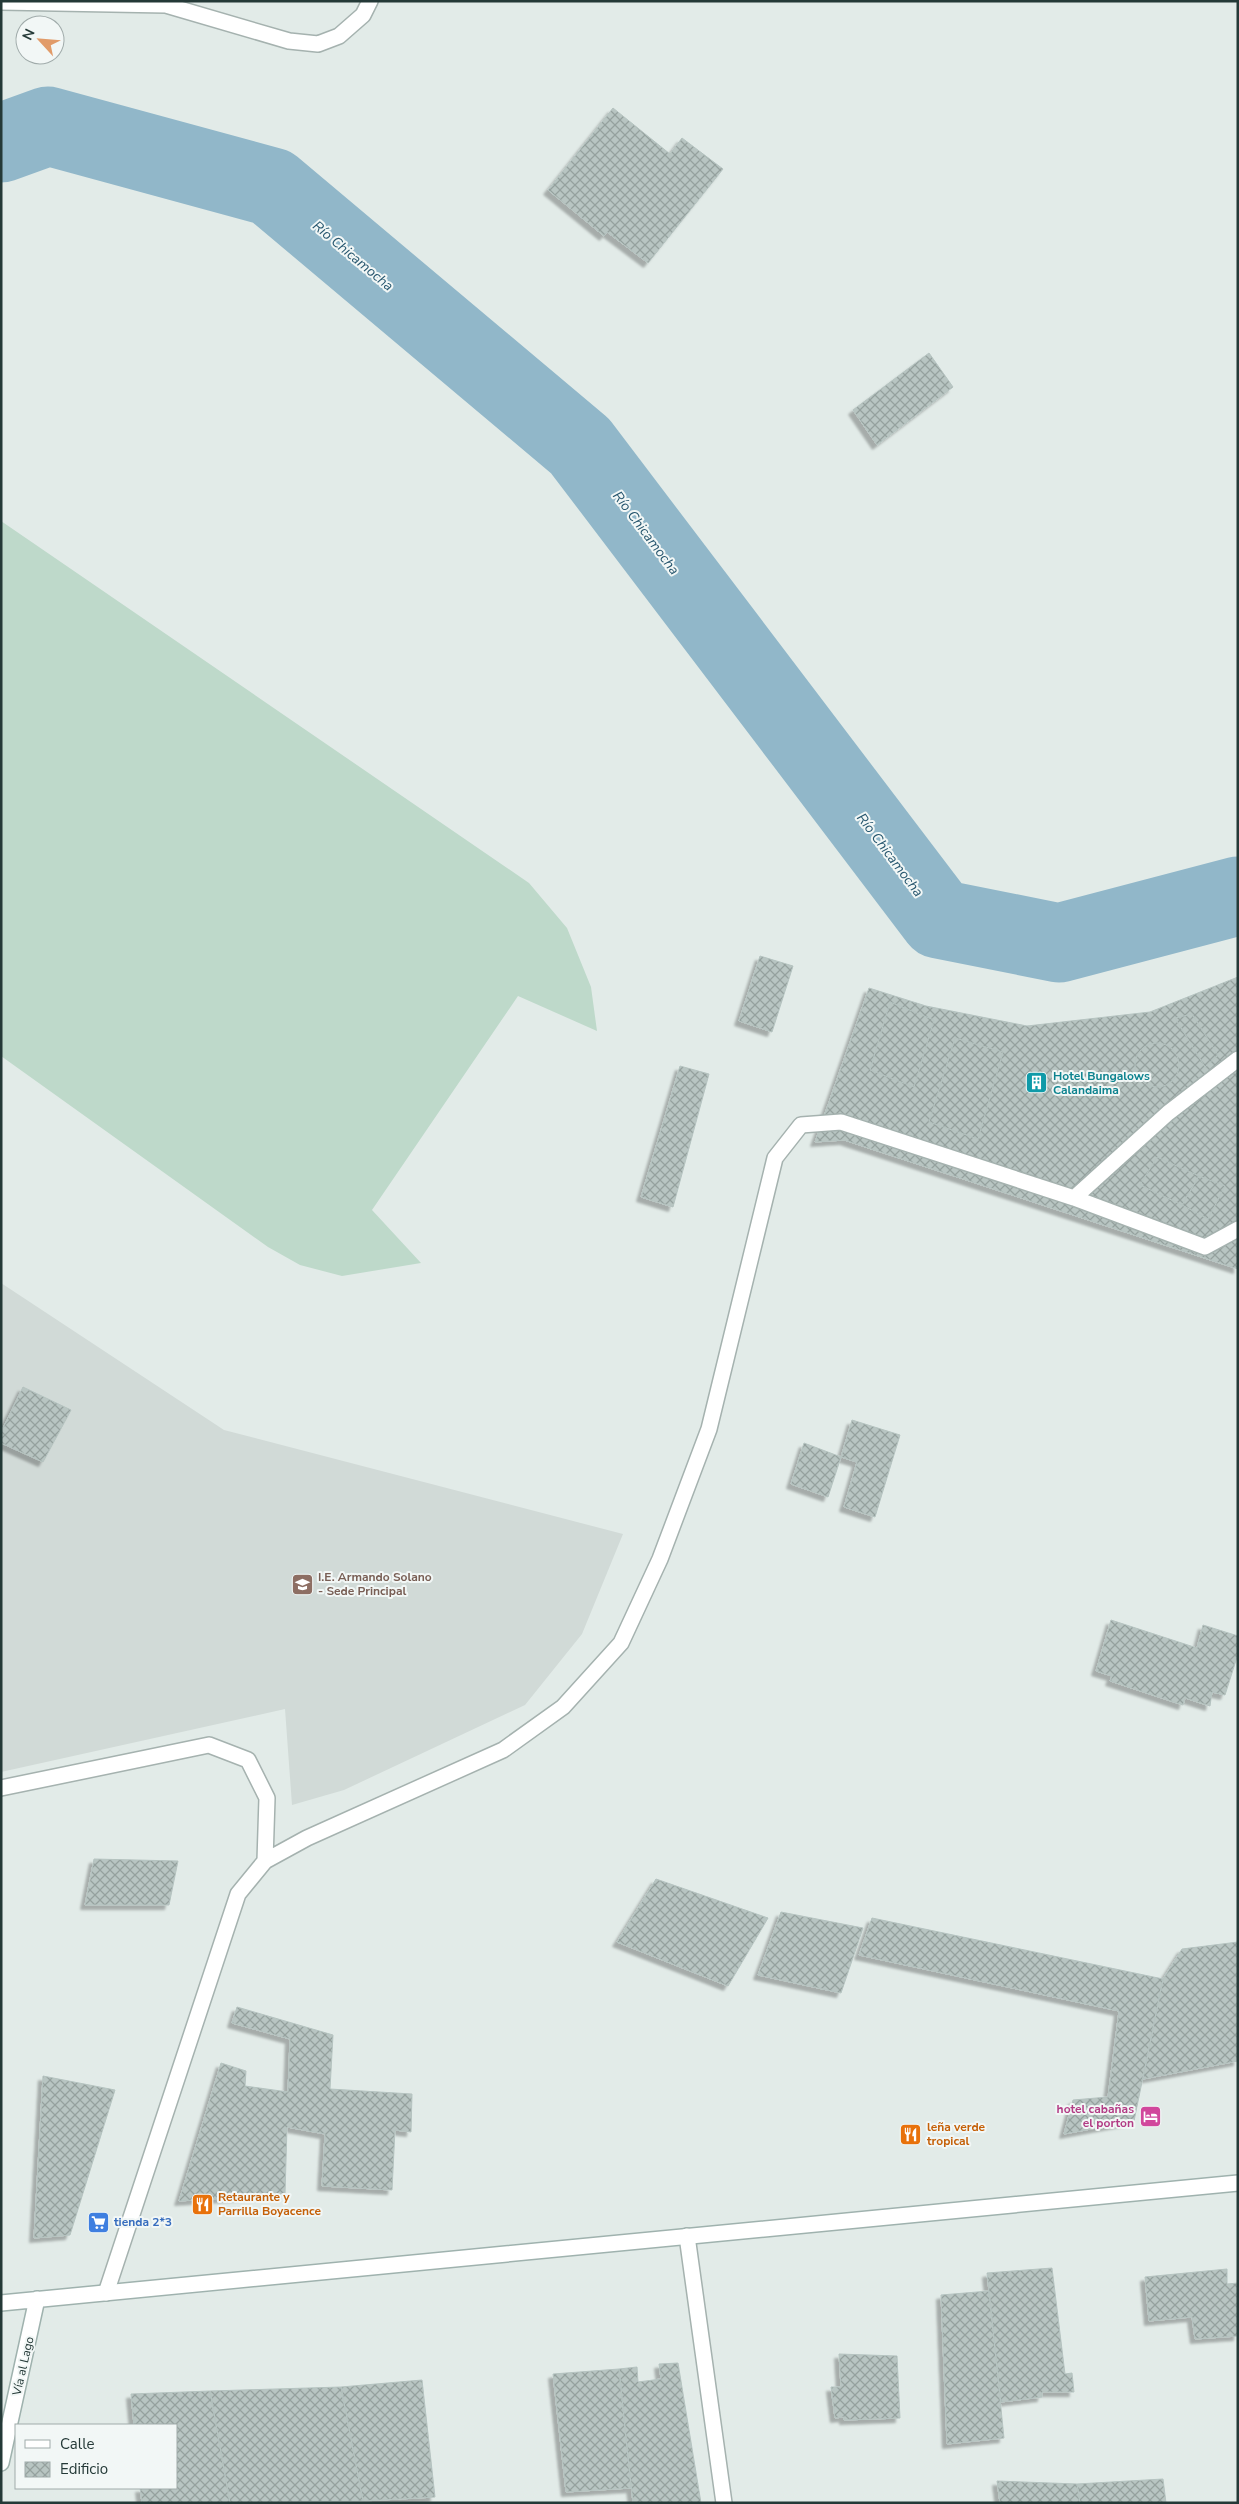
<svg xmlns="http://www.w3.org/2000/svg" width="1239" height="2504" viewBox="0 0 1239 2504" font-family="'Nunito Sans',sans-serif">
	<defs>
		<pattern id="building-cross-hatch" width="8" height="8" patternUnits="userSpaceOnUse" patternTransform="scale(1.25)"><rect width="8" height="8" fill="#b8c5c2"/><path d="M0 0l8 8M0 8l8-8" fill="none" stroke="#95a19e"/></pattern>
		<filter id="shadow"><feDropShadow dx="-4.5" dy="4.5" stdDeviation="1" flood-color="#0004"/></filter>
	</defs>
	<rect width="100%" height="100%" fill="#e2ebe8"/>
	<!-- built -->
	<path fill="#d1dad7" d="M 1,1283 L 224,1430 L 623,1534 L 582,1634 L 525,1705 L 344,1790 L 292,1805 L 285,1709 L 1,1772 Z"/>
	<!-- grass -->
	<path fill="#bed9ca" d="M 1,521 L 529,883 L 567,928 L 591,987 L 597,1031 L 518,996 L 372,1210 L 421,1263 L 342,1276 L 300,1265 L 268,1247 L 1,1056 Z"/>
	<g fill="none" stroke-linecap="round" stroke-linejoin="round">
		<!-- river -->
		<path stroke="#91b7c9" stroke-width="79" d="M 1,143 L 48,126 L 272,187 L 580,446 L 939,919 L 1059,943 L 1238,896"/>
	</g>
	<!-- building -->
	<path fill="url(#building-cross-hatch)" stroke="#b5c3c0" filter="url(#shadow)" d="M 613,108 L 670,154 L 682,138 L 723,169 L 648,263 L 607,232 L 604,236 L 548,190 Z
		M 929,353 L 953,387 L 877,445 L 853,410 Z
		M 760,956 L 793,966 L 772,1032 L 739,1021 Z
		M 1238,977 L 1238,1269 L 844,1140 L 815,1142 L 869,988 L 926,1006 L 1027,1026 L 1150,1012 Z
		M 890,1002 L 934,1020 L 914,1087 L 870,1070 Z
		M 1192,1014 L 1218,1055 L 1205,1067 L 1175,1018 Z
		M 955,1038 L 1003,1052 L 978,1139 L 929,1122 Z
		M1135 1065a22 22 0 1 1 44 0a22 22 0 1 1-44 0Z
		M 680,1066 L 709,1074 L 673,1207 L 641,1197 Z
		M 1157,1157 L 1199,1176 L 1182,1205 L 1140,1185 Z
		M 1199,1176 L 1225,1186 L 1208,1219 L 1182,1205 Z
		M 23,1387 L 71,1410 L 43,1462 L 1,1443 L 1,1432 Z
		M 852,1420 L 900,1435 L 875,1517 L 844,1507 L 857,1462 L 841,1457 Z
		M 804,1443 L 841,1457 L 828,1497 L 791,1484 Z
		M 1111,1620 L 1197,1648 L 1203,1625 L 1238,1636 L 1238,1654 L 1225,1695 L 1212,1692 L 1210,1706 L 1185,1698 L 1183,1705 L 1110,1681 L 1112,1676 L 1096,1671 Z
		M 94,1859 L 178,1861 L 169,1905 L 85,1905 Z
		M 656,1879 L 768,1918 L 728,1986 L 617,1942 Z
		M 781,1912 L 863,1928 L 841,1993 L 758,1975 Z
		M 872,1918 L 1163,1979 L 1134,2121 L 1064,2134 L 1073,2100 L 1108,2097 L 1119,2011 L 859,1955 Z
		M 1238,1942 L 1238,2061 L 1143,2079 L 1163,1979 L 1182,1949 Z
		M 237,2007 L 333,2035 L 330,2089 L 412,2094 L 411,2132 L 395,2130 L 392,2190 L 322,2186 L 325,2134 L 287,2127 L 285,2194 L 179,2201 L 221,2063 L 246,2071 L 245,2086 L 288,2092 L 290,2039 L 232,2023 Z
		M 43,2076 L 115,2090 L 70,2235 L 34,2238 Z
		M 1052,2268 L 1065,2374 L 1072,2373 L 1074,2392 L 1042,2392 L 1042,2397 L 1001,2402 L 987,2273 Z
		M 1227,2269 L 1227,2284 L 1238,2283 L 1238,2336 L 1195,2339 L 1192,2317 L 1149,2321 L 1145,2277 Z
		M 989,2291 L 1004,2438 L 947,2444 L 941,2295 Z
		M 839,2354 L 897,2356 L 900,2418 L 844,2420 L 844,2417 L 835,2418 L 831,2387 L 841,2387 Z
		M 678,2363 L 701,2503 L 633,2503 L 619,2369 L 637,2367 L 638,2382 L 661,2379 L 659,2364 Z
		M 619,2369 L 631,2488 L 566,2492 L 553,2374 Z
		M 422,2380 L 435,2497 L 363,2501 L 341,2387 Z
		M 341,2387 L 363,2501 L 230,2503 L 210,2391 Z
		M 210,2391 L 230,2503 L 142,2503 L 140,2488 L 176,2488 L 176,2425 L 134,2425 L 131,2394 Z
		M 1163,2479 L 1166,2503 L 1080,2503 L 1077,2484 Z
		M 997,2481 L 1077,2484 L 1080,2503 L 1000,2503 Z"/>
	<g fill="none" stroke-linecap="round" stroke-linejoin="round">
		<defs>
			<path id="street" d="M 1,2 L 166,5 L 289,41 L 318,44 L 339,36 L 363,15 L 370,1
				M 1074,1198 L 1168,1113 L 1238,1059
				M 1,1788 L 209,1745 L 248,1760 L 267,1798 L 265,1861
				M 687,2236 L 724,2503
				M 106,2293 L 238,1894 L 265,1861 L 307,1838 L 503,1750 L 563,1707 L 621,1643 L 660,1559 L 709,1429 L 775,1158 L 801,1125 L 841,1122 L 1074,1198 L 1205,1247 L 1238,1229"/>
			<path id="secondary" d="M 1,2303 L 1238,2183
				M 1,2463 L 37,2299"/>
		</defs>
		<!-- street casing -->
		<use href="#street" stroke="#a5b2af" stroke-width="18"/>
		<!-- secondary casing -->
		<use href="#secondary" stroke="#9fb2ae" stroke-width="18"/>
		<!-- street -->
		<use href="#street" stroke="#fff" stroke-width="15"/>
		<!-- secondary -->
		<use href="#secondary" stroke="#fff" stroke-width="15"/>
	</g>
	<!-- icons -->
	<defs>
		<symbol id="building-square" viewBox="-11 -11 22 22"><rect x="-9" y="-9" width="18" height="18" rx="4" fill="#0f9aa8" stroke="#f2f7f6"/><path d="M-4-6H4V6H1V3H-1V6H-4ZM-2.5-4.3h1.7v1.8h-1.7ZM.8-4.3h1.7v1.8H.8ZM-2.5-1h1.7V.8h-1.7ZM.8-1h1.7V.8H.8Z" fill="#fff"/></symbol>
		<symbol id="school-square" viewBox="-11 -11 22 22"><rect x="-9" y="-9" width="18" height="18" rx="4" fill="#8d6e63" stroke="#f2f7f6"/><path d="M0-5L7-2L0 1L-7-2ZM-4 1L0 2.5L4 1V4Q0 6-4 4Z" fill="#fff"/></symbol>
		<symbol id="hotel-square" viewBox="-11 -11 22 22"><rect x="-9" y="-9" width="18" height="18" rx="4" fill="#d1479c" stroke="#f2f7f6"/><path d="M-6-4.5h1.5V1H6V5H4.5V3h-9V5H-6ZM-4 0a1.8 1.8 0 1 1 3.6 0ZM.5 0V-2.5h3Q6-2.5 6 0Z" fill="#fff"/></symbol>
		<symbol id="restaurant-square" viewBox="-11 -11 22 22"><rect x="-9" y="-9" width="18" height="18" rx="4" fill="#e8710a" stroke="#f2f7f6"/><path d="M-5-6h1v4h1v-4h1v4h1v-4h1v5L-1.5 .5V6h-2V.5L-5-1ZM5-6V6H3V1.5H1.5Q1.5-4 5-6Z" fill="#fff"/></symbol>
		<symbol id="supermarket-square" viewBox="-11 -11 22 22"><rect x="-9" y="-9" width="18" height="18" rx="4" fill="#3f7fe0" stroke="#f2f7f6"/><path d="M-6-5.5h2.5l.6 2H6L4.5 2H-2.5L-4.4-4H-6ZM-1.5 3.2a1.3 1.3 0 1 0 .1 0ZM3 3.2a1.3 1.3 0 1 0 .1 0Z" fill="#fff"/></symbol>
	</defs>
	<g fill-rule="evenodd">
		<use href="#building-square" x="1024" y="1070" width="25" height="25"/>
		<use href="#school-square" x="290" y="1572" width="25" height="25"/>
		<use href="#hotel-square" x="1138" y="2104" width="25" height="25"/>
		<use href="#restaurant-square" x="898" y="2122" width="25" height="25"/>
		<use href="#restaurant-square" x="190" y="2192" width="25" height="25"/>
		<use href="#supermarket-square" x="86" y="2210" width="25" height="25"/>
	</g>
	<g text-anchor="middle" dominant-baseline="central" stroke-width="4" stroke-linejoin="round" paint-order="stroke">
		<!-- culture labels -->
		<g font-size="12" font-weight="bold" fill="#0d838f" stroke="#f2f7f6" text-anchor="start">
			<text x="1053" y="1076">Hotel Bungalows<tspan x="1053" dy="14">Calandaima</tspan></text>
		</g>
		<!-- education labels -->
		<g font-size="12" font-weight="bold" fill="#785e54" stroke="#f2f7f6" text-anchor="start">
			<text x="318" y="1577">I.E. Armando Solano<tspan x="318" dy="14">- Sede Principal</tspan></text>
		</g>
		<!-- hotel labels -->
		<g font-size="12" font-weight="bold" fill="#b23c85" stroke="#f2f7f6" text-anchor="end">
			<text x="1134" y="2109">hotel cabañas<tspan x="1134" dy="14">el porton</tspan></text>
		</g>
		<!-- food labels -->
		<g font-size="12" font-weight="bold" fill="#c56008" stroke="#f2f7f6" text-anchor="start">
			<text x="927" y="2127">leña verde<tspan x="927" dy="14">tropical</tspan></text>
			<text x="218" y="2197">Retaurante y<tspan x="218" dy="14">Parrilla Boyacence</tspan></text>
		</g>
		<!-- shop labels -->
		<g font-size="12" font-weight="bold" fill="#366cbe" stroke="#f2f7f6" text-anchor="start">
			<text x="114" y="2222">tienda 2*3</text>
		</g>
		<!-- street labels -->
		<g font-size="12" fill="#243937" stroke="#f2f7f6">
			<text transform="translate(23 2366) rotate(-77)">Vía al Lago</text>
		</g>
		<!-- water labels -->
		<g font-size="14" font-style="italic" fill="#26566e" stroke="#f2f7f6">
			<text transform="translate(353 256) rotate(40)">Río Chicamocha</text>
			<text transform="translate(646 533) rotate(53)">Río Chicamocha</text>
			<text transform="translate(890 855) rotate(53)">Río Chicamocha</text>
		</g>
	</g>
	<!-- border -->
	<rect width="1239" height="2504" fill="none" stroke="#243937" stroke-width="5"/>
	<!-- legend -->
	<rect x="15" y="2424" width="162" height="65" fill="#f2f7f6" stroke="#a0abaa"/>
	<rect x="25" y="2440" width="25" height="8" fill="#ffffff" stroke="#a0abaa"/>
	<text x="60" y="2449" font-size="15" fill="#243937">Calle</text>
	<rect x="25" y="2462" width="25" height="15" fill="url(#building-cross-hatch)" stroke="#a0abaa"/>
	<text x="60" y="2474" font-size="15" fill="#243937">Edificio</text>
	<!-- north arrow -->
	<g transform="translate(40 40) rotate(296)"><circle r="24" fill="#f2f7f6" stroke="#a0abaa"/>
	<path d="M0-4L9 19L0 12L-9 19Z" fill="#e19b69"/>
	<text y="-8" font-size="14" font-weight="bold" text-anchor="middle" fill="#243937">N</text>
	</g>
</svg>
